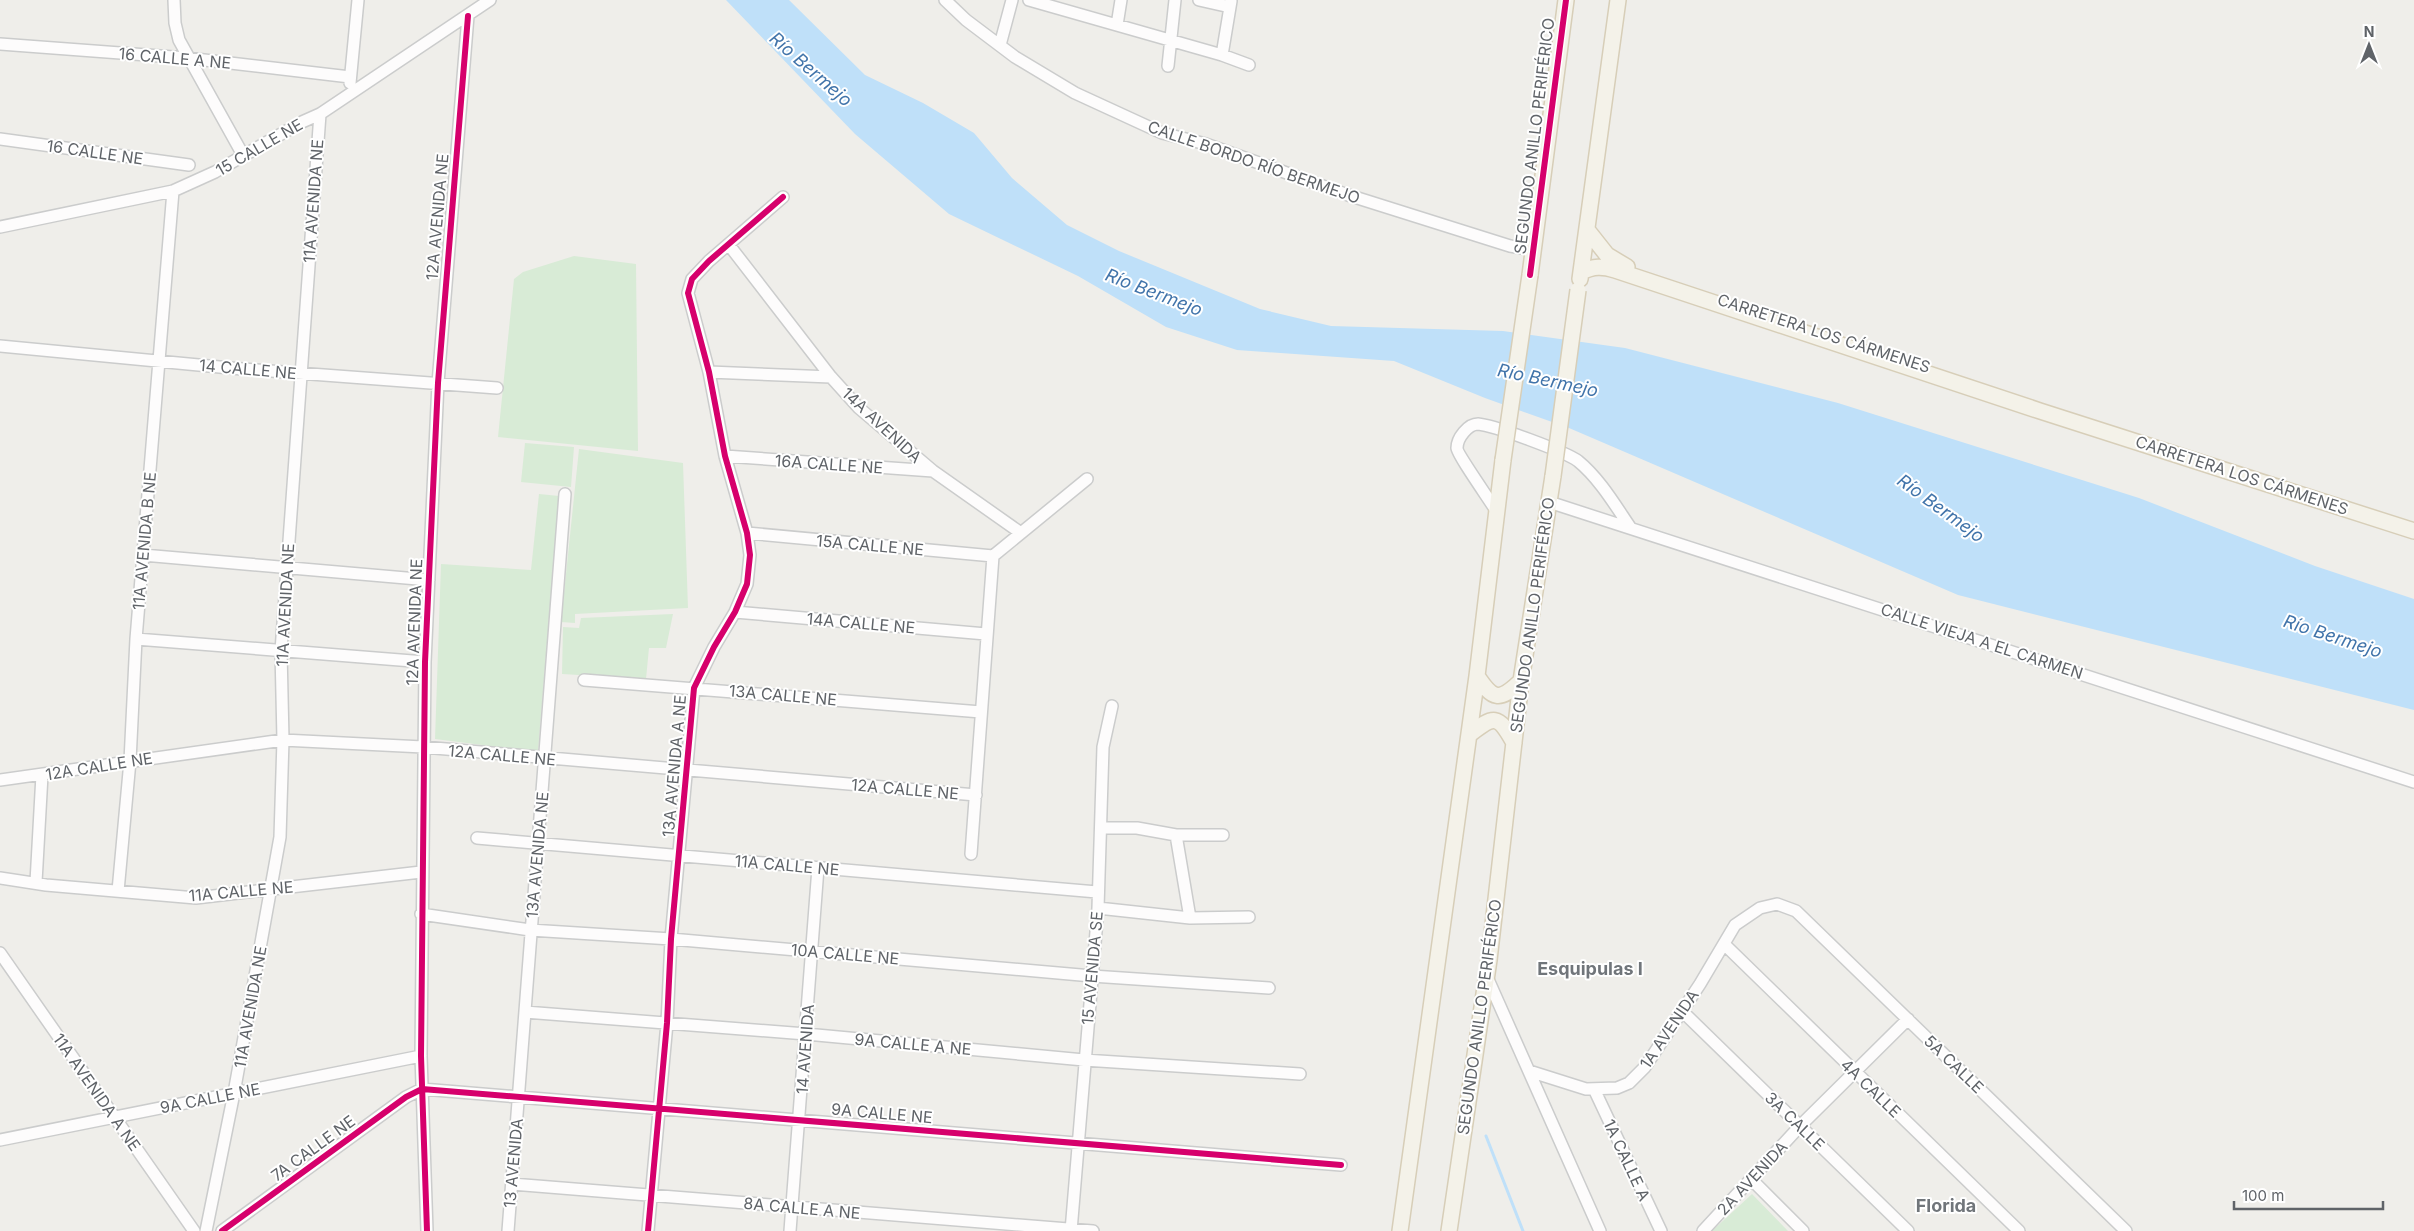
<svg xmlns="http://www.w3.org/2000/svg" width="2414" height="1231" viewBox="0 0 2414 1231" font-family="Inter,sans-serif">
	<rect width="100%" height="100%" fill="#efeeea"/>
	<!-- green -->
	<path fill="#d8ebd6" d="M 574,256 L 636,264 L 638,451 L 498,437 L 514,279 L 523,272 Z
		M 525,443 L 574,447 L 571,487 L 521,482 Z
		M 579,449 L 683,463 L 688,608 L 575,614 L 575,623 L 561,622 Z
		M 539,494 L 559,496 L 538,752 L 435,739 L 441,564 L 531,570 Z
		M 673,614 L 666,648 L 649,648 L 646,679 L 562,674 L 563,627 L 579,628 L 581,618 Z
		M 1752,1194 L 1788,1231 L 1712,1231 Z"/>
	<!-- water -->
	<path fill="#bfe0f9" d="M 726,0 L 789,0 L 865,75 L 923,103 L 974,133 L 1012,178 L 1067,225 L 1119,251 L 1260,309 L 1331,326 L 1503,331 L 1625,348 L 1838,403 L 2139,498 L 2315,566 L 2414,599 L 2414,710 L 1958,595 L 1569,428 L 1485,398 L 1394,361 L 1237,350 L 1166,327 L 1078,276 L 949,214 L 855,134 Z"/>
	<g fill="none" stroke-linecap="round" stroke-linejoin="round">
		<!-- stream -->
		<path stroke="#bfe0f9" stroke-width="3" d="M 1486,1136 L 1523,1231"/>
		<defs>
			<path id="minor" d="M 174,0 L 175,23 L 179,40 L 243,155
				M 945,0 L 966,20 L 1015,57 L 1075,93 L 1162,133 L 1206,144 L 1348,195 L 1510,246 L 1533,250
				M 1029,0 L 1222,55 L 1249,65
				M 1199,0 L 1230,7 L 1231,1
				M 1117,25 L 1121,0
				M 0,44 L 187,58 L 350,77
				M 1000,45 L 1012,0
				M 1222,55 L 1230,7
				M 1168,66 L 1175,0
				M 350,83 L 358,0
				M 0,139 L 189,165
				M 0,227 L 173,191 L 215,172 L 302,122 L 320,114 L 490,0
				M 729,245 L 831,377 L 859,408 L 933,471 L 1021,533
				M 0,346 L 230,368 L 497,388
				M 709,372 L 831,377
				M 725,456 L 933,471
				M 1549,502 L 2414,782
				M 1497,512 C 1491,502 1457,454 1457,448 C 1457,438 1468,424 1478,424 C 1493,425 1566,452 1578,461 C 1599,478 1615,505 1630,527
				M 747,533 L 993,556
				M 143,555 L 429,580
				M 735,612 L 986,634
				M 136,639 L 425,662
				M 584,680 L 981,712
				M 0,780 L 283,740 L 423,747 L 976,795
				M 1101,828 L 1137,828 L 1176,835 L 1223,835
				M 1176,835 L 1190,918
				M 477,838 L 1097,892
				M 971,854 L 993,556 L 1087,479
				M 0,878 L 46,885 L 196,898 L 421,872
				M 36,882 L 42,775
				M 118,891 L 130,761 L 136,639 L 173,191
				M 1098,908 L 1190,918 L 1249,917
				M 421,914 L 530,930 L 671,939 L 1092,976 L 1269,988
				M 1724,944 L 2019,1231
				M 0,953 L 194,1231
				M 1487,977 L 1600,1231
				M 1682,1011 L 1908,1231
				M 525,1012 L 806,1034 L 1084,1060 L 1300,1074
				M 1529,1071 L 1586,1089 L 1617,1088 L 1629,1083 L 1645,1067 L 1700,984 L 1735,925 L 1760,908 L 1777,904 L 1796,911 L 2126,1231
				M 1594,1089 L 1661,1231
				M 0,1140 L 421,1056
				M 1751,1179 L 1803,1231
				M 512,1184 L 1093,1231
				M 206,1231 L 234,1093 L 280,837 L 283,740 L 281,651 L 320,114
				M 222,1231 L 406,1097 L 422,1089 L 1341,1165
				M 427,1231 L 421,1056 L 425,662 L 438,383 L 468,16
				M 508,1231 L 565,494
				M 648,1231 L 667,1023 L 671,939 L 694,688 L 714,647 L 735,612 L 747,584 L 750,555 L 747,533 L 725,456 L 709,372 L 688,293 L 692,279 L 709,261 L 783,197
				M 790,1231 L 818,868
				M 1071,1231 L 1098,908 L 1103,747 L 1112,706
				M 1703,1231 L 1800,1126 L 1908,1019"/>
			<path id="major" d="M 1588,231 L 1607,255 L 1627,267
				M 1581,272 C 1594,266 1602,266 1615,270 L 2040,411 L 2414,531
				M 1530,275 L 1566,0
				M 1580,279 L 1618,0
				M 1477,676 C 1493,700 1499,702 1521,681
				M 1469,735 C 1494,715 1498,714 1514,743
				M 1400,1231 L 1477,676 L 1503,460
				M 1449,1231 L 1489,960 L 1521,681 L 1553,476"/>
		</defs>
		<!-- minor casing -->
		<use href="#minor" stroke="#cbcccc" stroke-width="14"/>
		<!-- major casing -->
		<use href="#major" stroke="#d7ceb8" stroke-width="18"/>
		<!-- minor -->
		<use href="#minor" stroke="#fdfcfc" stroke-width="11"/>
		<!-- major -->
		<use href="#major" stroke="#f4f2e9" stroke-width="15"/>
		<defs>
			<path id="major-bridge" d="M 1503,460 L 1530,275
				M 1553,476 L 1578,290"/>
		</defs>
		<!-- major-bridge casing -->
		<use href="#major-bridge" stroke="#d7ceb8" stroke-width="18" stroke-linecap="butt"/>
		<!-- major-bridge -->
		<use href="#major-bridge" stroke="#f4f2e9" stroke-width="15"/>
		<defs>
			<path id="cycleway" d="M 1530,275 L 1566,0
				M 222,1231 L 406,1097 L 422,1089 L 1341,1165
				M 427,1231 L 421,1056 L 425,662 L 438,383 L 468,16
				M 648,1231 L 667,1023 L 671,939 L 694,688 L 714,647 L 735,612 L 747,584 L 750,555 L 747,533 L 725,456 L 709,372 L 688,293 L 692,279 L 709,261 L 783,197"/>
		</defs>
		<!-- cycleway casing -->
		<use href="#cycleway" stroke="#fff" stroke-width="9"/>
		<!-- cycleway -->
		<use href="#cycleway" stroke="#d6006c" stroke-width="6"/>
	</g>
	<g text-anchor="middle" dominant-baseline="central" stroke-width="4" stroke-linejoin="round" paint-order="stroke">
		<!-- street labels -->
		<g font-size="16" fill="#5f6368" stroke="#fff">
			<text transform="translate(175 58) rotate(5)">16 CALLE A NE</text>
			<text transform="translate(1534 136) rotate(-83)">SEGUNDO ANILLO PERIFÉRICO</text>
			<text transform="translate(259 147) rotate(-30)">15 CALLE NE</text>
			<text transform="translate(95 152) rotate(8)">16 CALLE NE</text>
			<text transform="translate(1254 162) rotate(19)">CALLE BORDO RÍO BERMEJO</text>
			<text transform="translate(313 201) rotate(-86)">11A AVENIDA NE</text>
			<text transform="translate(437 217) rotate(-85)">12A AVENIDA NE</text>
			<text transform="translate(1824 333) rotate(18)">CARRETERA LOS CÁRMENES</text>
			<text transform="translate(248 369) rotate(5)">14 CALLE NE</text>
			<text transform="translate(882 425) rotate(43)">14A AVENIDA</text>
			<text transform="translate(829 464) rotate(4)">16A CALLE NE</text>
			<text transform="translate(2242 475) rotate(18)">CARRETERA LOS CÁRMENES</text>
			<text transform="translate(144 541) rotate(-85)">11A AVENIDA B NE</text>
			<text transform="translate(870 545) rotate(5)">15A CALLE NE</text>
			<text transform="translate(285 605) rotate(-87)">11A AVENIDA NE</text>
			<text transform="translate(1532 615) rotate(-82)">SEGUNDO ANILLO PERIFÉRICO</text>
			<text transform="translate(414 622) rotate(-88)">12A AVENIDA NE</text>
			<text transform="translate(861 623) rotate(5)">14A CALLE NE</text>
			<text transform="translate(1982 641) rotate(18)">CALLE VIEJA A EL CARMEN</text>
			<text transform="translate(783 695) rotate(5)">13A CALLE NE</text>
			<text transform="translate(502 755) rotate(5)">12A CALLE NE</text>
			<text transform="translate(99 766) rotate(-9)">12A CALLE NE</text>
			<text transform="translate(674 766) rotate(-85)">13A AVENIDA A NE</text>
			<text transform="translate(905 789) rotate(5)">12A CALLE NE</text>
			<text transform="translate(537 855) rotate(-85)">13A AVENIDA NE</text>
			<text transform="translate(787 865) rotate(5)">11A CALLE NE</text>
			<text transform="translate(241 891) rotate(-5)">11A CALLE NE</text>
			<text transform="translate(845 954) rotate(5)">10A CALLE NE</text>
			<text transform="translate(1092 968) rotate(-85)">15 AVENIDA SE</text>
			<text transform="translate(250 1007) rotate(-80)">11A AVENIDA NE</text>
			<text transform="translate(1479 1017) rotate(-82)">SEGUNDO ANILLO PERIFÉRICO</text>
			<text transform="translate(1669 1029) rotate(-56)">1A AVENIDA</text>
			<text transform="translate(913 1044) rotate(5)">9A CALLE A NE</text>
			<text transform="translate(805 1049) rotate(-86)">14 AVENIDA</text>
			<text transform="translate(1954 1064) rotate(44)">5A CALLE</text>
			<text transform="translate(1871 1088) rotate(44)">4A CALLE</text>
			<text transform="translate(97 1092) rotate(55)">11A AVENIDA A NE</text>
			<text transform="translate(210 1098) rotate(-11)">9A CALLE NE</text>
			<text transform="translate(882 1113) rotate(5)">9A CALLE NE</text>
			<text transform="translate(1795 1121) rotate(44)">3A CALLE</text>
			<text transform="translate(313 1148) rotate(-36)">7A CALLE NE</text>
			<text transform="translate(1627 1160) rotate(65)">1A CALLE A</text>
			<text transform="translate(513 1163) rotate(-85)">13 AVENIDA</text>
			<text transform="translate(1752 1178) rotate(-47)">2A AVENIDA</text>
			<text transform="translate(802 1208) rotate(5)">8A CALLE A NE</text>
		</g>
		<!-- water labels -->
		<g font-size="18" font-style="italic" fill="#4174aa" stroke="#fff">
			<text transform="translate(811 69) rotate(41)">Río Bermejo</text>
			<text transform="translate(1154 292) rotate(21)">Río Bermejo</text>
			<text transform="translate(1548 380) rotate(12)">Río Bermejo</text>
			<text transform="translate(1941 508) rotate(36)">Río Bermejo</text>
			<text transform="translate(2333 636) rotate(18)">Río Bermejo</text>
		</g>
		<!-- neighbourhood labels -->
		<g font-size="18" font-weight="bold" fill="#70757a" stroke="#fff">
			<text x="1590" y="968">Esquipulas I</text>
			<text x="1946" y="1205">Florida</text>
		</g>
	</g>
	<!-- north arrow -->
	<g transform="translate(2369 45)" stroke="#ffffff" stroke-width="4" paint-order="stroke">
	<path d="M0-4L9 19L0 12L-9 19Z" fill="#5f6368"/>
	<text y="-8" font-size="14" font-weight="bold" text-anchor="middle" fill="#5f6368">N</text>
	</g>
	<!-- scale -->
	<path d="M2234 1201v8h149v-8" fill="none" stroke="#5f6368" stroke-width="2.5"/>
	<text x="2242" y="1201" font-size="15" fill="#5f6368" stroke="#ffffff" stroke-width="4" paint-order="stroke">100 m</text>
</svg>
